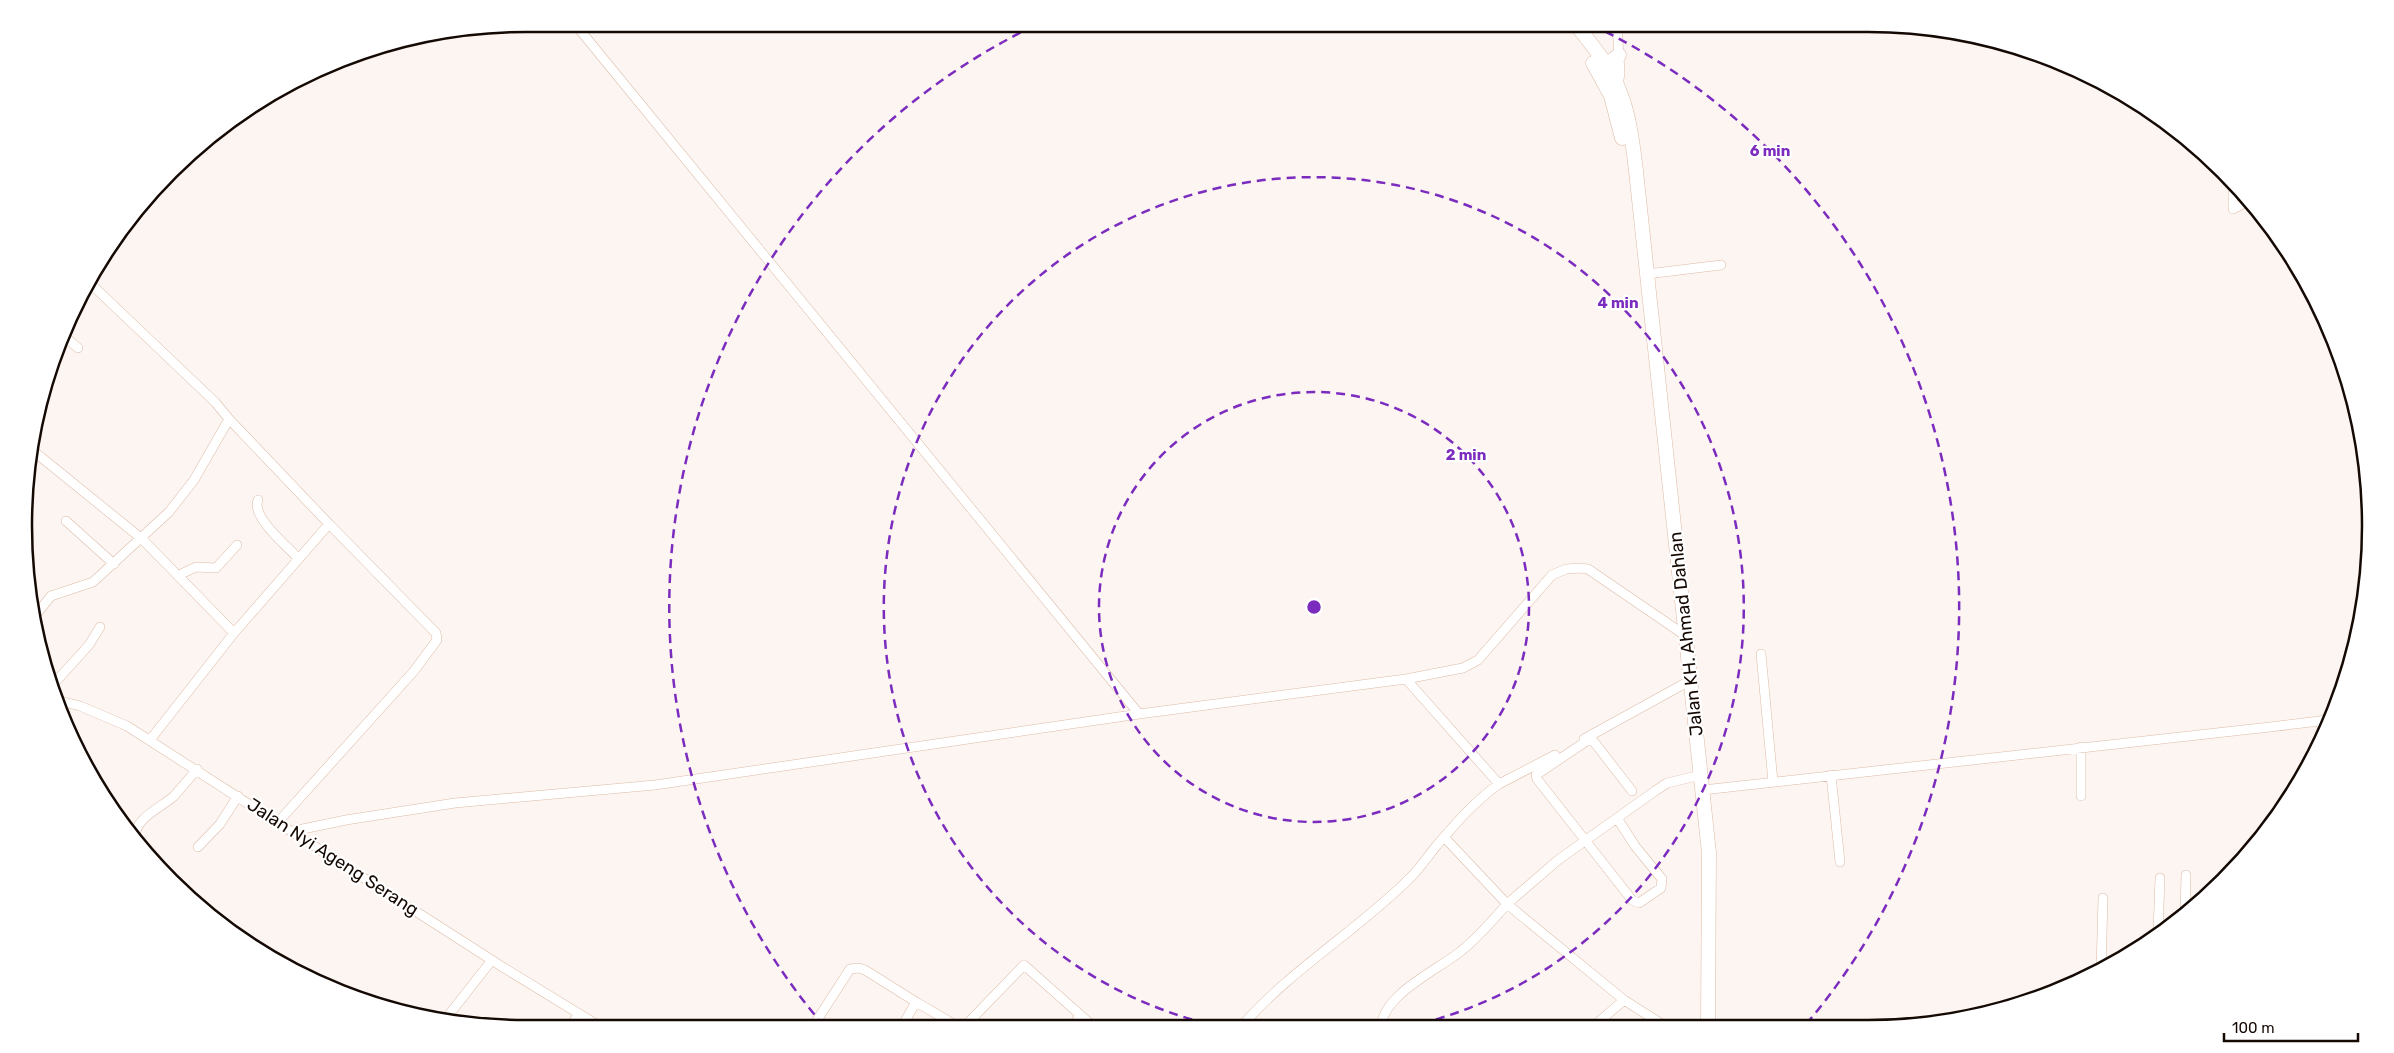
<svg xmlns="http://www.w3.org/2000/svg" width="2394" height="1053" viewBox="0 0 2394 1053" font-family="Rubik,sans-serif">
	<rect width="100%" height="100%" fill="#fdf5f1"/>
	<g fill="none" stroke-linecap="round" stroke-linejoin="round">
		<defs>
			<path id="minor" d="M 575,24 L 1139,714
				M 1617,24 L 1620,73 L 1618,86
				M 2233,185 L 2233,209 L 2248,201
				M 1647,274 L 1721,265
				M 81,296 L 92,285
				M 62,334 L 78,348
				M 31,449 L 142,539 L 234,633
				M 258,500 C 251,517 287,546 298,558
				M 66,521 L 114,564
				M 179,575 L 196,567 L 216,568 L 237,545
				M 34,617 L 51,596 L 93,582 L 169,512 L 194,480 L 229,419 L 215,402 L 92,285 L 91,275
				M 1761,654 L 1773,782
				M 1406,679 L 1499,784 L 1555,755
				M 50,688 L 89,645 L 100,627
				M 56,700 L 80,706 L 127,726 L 501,966 L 604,1029
				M 2320,721 L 2323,731
				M 1584,739 L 1691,680
				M 150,740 L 234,633 L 329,524 L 229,419
				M 2081,747 L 2081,796
				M 1831,775 L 1840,862
				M 1703,790 L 2270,727 L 2320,721 L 2329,718
				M 1617,818 L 1635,846 L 1662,879 L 1661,888 L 1639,903 L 1632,900 L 1537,779 L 1536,775 L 1591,738 L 1632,791
				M 279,821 L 414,671 L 437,640 L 436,633 L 329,524
				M 293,831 L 346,820 L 455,803 L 655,785 L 1139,714 L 1406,679 L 1463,668 L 1478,660 L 1552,575 L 1566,569 L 1580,568 L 1588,569 L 1686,636
				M 136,841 C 131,819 161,808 174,796 C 182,787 189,779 197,769
				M 198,847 L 220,824 L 238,796
				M 2185,914 L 2186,875
				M 2158,932 L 2160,878
				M 2101,970 L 2103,898
				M 444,1021 L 492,960
				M 1594,1026 L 1624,1000
				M 1665,1026 L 1624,1000 L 1507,904 L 1558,860 L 1655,791 L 1667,783 L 1701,775
				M 1241,1027 C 1290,970 1357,931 1410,878 C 1420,868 1428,856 1437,845 C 1456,823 1475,801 1499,784
				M 1381,1027 C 1383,994 1438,970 1461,951 C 1478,938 1493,920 1507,904 L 1444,837
				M 812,1028 L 850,969 L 859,968 L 865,970 L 916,1002
				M 901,1028 L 916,1002 L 957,1026 L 965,1026 L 1024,965 L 1094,1027
				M 1071,1028 L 1080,1016
				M 568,1029 L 579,1014"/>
			<path id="highway" d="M 1575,24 C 1592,44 1612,69 1621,95 C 1630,119 1633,146 1636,171 L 1709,853 L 1708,1026
				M 1596,62 L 1611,61 L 1619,55
				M 1593,63 L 1611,96 L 1622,138"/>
		</defs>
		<!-- minor casing -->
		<use href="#minor" stroke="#ddbba6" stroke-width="10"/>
		<!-- highway casing -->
		<use href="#highway" stroke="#ddbba6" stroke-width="15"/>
		<!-- minor -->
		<use href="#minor" stroke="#fff" stroke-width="9"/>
		<!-- highway -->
		<use href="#highway" stroke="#fff" stroke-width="14"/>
	</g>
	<!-- distance rings -->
	<g fill="none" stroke="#7b2cbf" stroke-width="2.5" stroke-dasharray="9 6">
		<circle cx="1314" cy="607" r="215"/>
		<path d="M1221 1027A430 430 0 1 1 1411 1026"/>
		<path d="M824 1026A645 645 0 0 1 1036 25M1592 25A645 645 0 0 1 1808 1022"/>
	</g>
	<g text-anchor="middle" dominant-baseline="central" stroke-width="4.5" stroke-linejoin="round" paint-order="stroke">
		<!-- street labels -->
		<g font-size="18" fill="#150904" stroke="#fff">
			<text transform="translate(1686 634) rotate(-96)">Jalan KH. Ahmad Dahlan</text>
			<text transform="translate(333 857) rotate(33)">Jalan Nyi Ageng Serang</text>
		</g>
	</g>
	<!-- crop -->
	<path d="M0 0H2394V1053H0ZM526 32H1868A494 494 0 0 1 2362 526V526A494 494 0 0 1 1868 1020H526A494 494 0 0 1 32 526V526A494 494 0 0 1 526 32Z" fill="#fff" fill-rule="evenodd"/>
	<path fill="none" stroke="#150904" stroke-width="2.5" d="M526 32H1868A494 494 0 0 1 2362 526V526A494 494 0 0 1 1868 1020H526A494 494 0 0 1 32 526V526A494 494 0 0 1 526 32Z"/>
	<circle cx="1314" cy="607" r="8" fill="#7b2cbf" stroke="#fff" stroke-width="2.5"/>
	<g font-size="15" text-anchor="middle" font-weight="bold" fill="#7b2cbf" stroke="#fff" stroke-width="4.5" stroke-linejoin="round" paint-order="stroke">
		<text x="1770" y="156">6 min</text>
		<text x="1618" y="308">4 min</text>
		<text x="1466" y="460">2 min</text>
	</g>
	<!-- scale -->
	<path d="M2224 1033v8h134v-8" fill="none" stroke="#150904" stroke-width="2.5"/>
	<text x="2232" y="1033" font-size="15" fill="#150904" stroke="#ffffff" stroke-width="4" paint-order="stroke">100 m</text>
</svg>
